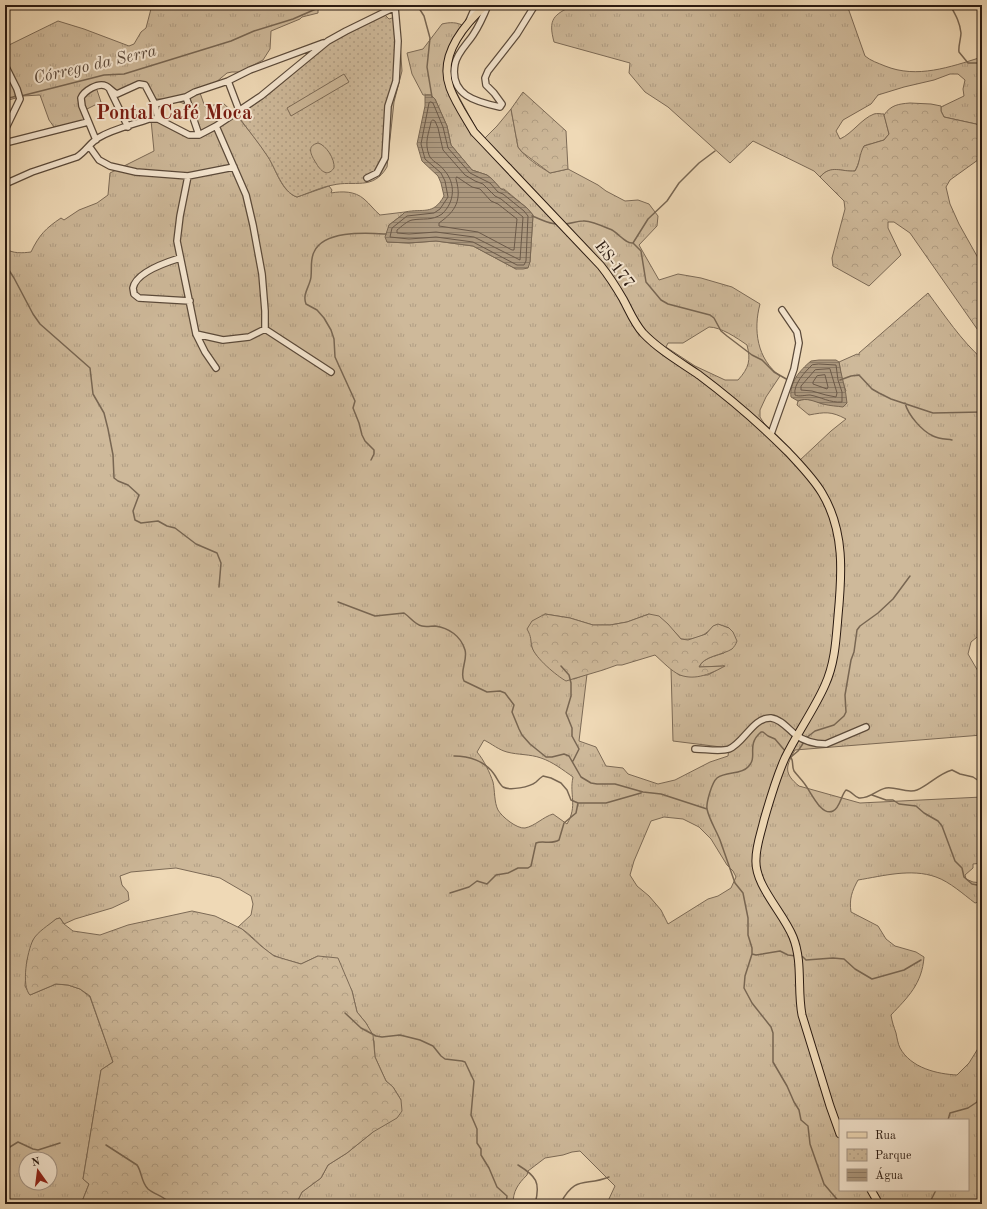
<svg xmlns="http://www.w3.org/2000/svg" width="987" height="1209" viewBox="0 0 987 1209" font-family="'Old Standard TT',serif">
	<defs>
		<pattern id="grass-tufts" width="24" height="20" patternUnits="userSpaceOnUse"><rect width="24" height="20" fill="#ceb99a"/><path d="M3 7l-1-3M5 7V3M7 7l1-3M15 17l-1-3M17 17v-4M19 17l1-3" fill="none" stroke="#b19e84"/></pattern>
		<pattern id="forest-crowns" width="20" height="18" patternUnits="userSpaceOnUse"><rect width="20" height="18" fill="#ceb99a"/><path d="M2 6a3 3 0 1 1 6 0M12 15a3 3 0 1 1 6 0" fill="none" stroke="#b19e84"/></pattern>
		<pattern id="park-dots" width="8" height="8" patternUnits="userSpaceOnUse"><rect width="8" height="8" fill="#ceb99a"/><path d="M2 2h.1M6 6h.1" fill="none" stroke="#b19e84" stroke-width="1.8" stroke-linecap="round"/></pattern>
		<pattern id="water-rules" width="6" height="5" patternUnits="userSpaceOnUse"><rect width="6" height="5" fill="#ac987e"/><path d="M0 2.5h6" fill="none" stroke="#8c7b66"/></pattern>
	</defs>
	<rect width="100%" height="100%" fill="#efd9b6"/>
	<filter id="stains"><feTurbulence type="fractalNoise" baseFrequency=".005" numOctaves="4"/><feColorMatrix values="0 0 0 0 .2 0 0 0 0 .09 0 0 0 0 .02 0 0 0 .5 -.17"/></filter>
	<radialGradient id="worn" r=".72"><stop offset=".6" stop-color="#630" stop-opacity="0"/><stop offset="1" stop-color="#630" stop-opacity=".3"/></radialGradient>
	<!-- grass -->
	<path fill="url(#grass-tufts)" stroke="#7c6a56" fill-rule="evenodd" d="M 152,5 L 329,5 L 318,10 L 318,13 L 302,17 L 300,19 L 271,31 L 270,49 L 263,60 L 240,72 L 232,72 L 227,73 L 215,83 L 199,90 L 205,107 L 223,103 C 241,119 253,135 267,155 C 276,168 281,192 297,197 L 329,186 L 332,190 L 331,193 C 342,191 355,191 364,199 C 370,204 374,210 380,215 L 405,212 L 402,215 L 389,225 L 387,242 L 409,243 L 436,241 L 473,246 L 516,269 L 530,262 L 533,215 L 527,208 L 504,189 L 501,189 L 492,179 L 487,175 L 472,170 L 451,145 L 447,126 L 435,99 L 431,95 L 423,95 L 412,74 L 407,53 L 423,49 L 442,24 C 450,22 457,22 464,26 L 448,63 L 454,88 L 476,128 L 485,138 L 497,126 L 511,109 L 518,147 C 525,158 539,166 550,173 L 568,169 L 598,185 L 606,191 L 625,201 L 638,200 L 649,204 L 658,216 L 657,226 L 639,245 L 659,280 L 678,274 L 701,278 L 732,287 L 760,304 C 753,330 757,359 780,376 L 766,397 L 760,410 L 760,417 L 767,428 L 799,461 L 831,431 L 846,419 C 831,411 825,412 809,415 L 797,405 L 798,401 C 807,397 815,401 823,404 L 846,391 L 842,380 L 839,362 L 857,354 L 859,355 L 859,353 L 928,293 C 945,316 961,340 982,359 L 982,633 L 971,642 L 968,654 L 982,678 L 982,735 L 795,750 C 786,766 783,773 799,786 L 860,803 L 982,797 L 982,863 L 973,864 L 973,868 L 965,875 L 966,879 L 973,882 L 982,883 L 982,901 L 975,903 C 963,894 950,882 936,877 C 911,868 883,876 858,880 C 852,891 849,899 851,912 L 878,926 L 886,939 L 895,946 L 916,952 L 924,957 C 922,984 908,997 891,1015 C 892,1022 894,1027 896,1033 C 897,1038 898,1044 900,1048 C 911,1068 937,1074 957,1075 L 969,1063 L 982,1042 L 982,1204 L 592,1204 L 608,1201 L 615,1186 L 580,1151 L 572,1152 L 563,1155 L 545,1158 L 528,1171 L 527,1175 C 518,1184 513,1191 513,1204 L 296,1204 L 302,1192 L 321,1178 L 328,1165 L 347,1153 L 373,1132 L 401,1100 L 393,1087 L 386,1081 L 380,1068 L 375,1057 L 374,1041 L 366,1023 L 357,1012 L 352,991 L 350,987 L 318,956 L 301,964 C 292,961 281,959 273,955 C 260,947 251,933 238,927 L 251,915 L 253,904 L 251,896 L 220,878 L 176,868 L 131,872 L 120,876 L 122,885 L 128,892 L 129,900 L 112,908 L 75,919 L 64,924 L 60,918 L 56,919 L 33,940 L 27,961 L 25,986 L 30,995 L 56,984 L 68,985 L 80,989 L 90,997 L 113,1062 L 101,1070 L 83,1179 L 89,1184 L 81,1204 L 52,1204 L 33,1200 L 18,1204 L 5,1204 L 5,248 C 12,254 23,253 31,252 C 39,235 46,228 61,218 L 64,220 L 79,210 L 97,203 L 108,195 L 110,173 L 154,151 L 151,120 L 193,134 L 199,129 C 198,124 197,117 195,113 C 187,100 167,99 154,99 L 145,86 L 140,86 L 116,93 L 113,88 L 109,85 L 96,87 L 101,102 L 85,110 L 86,114 L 83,121 L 54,127 L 49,120 L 40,95 L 23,96 L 5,101 L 5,47 L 58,21 L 84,29 L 129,46 L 134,44 L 141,32 L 146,28 ZM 709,327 C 721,327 737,338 747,345 C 751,360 749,368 738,380 L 725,380 L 695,366 L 666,347 L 668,343 L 683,343 ZM 545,614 L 570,618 L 593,625 L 610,625 L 627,622 L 649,614 L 675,632 L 681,639 C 689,640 700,638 706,633 C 717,625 713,622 729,628 L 724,653 C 715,656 703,658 699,667 L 724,666 L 708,675 L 679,675 L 671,668 L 673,741 L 729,748 L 728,756 L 710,762 L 675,780 L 658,784 L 628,774 L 623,768 L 606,766 L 596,747 L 579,741 L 587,674 L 574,679 C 560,671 526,658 532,637 C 534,629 541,621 545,614 ZM 484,740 C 492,744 499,750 507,752 C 518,755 530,754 541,758 C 553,762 563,770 573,777 C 569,795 578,805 567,824 L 553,814 C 543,817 535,826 525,828 C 517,829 502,817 498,810 C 494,802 495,791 493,782 C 490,773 484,760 477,752 ZM 664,817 L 683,819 L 699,827 L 711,839 L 727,865 L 733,871 L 736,877 L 731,888 L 718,896 L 708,899 L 668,924 L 661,910 L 649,896 L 637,886 L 630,875 L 634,861 L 651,821 ZM 840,1120 L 968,1120 L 968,1190 L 840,1190 ZM 26,1159 L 50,1159 L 50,1183 L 26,1183 Z
		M 574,5 L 847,5 L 865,56 C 871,61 878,63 885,66 C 917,79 950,67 982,57 L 982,127 L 976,124 L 944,117 L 941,111 L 941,107 L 964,96 L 963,89 L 965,80 L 958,74 L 950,74 L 934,80 L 904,87 L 878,95 L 871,104 L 843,120 L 836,131 L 840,139 C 853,133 861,119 874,114 C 877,113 881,114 884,114 L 889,134 L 884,140 L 864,146 C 861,154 859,164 855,171 C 842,172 830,165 820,177 L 814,171 L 753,141 L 730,163 L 668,107 L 645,92 L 629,73 L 630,63 L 554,42 C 548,19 553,15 574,5 Z"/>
	<!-- forest -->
	<path fill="url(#forest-crowns)" stroke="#7c6a56" d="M 523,92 L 566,131 L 568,169 L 550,173 L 522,152 L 518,147 L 511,109 Z
		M 910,103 L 931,104 L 941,106 L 941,111 L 944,117 L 976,124 L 982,127 L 982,157 L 950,180 L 946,187 L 950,204 L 959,224 L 982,265 L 982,336 L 910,233 L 894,222 L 888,222 L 888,228 L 901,255 L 869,286 L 833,266 L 832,258 L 845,209 L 844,201 L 820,177 C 831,164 841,172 855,171 C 860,164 859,154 864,146 L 884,140 L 889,134 L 884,115 C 891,105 898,104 910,103 Z
		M 545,614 L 570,618 L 593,625 L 610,625 L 627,622 L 649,614 L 659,616 L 668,624 L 681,639 L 688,640 L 706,634 L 713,626 L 718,624 L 729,628 L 733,632 L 737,641 C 736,644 734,647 732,649 C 723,655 703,656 699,667 L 725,666 C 712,673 696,681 680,675 C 671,671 663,662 655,655 L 622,665 L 617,665 L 603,670 L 566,681 C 557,676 535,658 532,647 C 530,639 532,638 527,629 L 532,621 Z
		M 192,911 L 215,916 L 242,929 L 261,946 L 274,956 L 301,964 L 318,956 L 338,958 L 352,991 L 357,1012 L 366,1023 L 373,1035 L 375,1057 L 380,1068 L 386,1081 L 393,1087 L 401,1100 L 402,1111 L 397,1118 L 373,1132 L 347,1153 L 328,1165 L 321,1178 L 302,1192 L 296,1204 L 81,1204 L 89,1184 L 83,1179 L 101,1070 L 113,1062 L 90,996 L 80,989 L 68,985 L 56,984 L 30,995 C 21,986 27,952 33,940 C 37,932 49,925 56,919 L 60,918 L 64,924 L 73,931 L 100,935 L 128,925 Z"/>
	<!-- park -->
	<path fill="url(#park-dots)" stroke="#7c6a56" d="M 385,15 L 389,19 L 398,16 L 402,71 L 394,102 L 387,167 C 373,191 354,180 333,185 C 321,187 309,193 297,197 C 282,192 276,169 268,157 C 259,143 248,130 238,116 L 268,95 L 331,42 Z"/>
	<!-- pitch -->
	<path fill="#ceb99a" stroke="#7c6a56" d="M 344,74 L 349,82 L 291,116 L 287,108 Z
		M 318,143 C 326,145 335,159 334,168 C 327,178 320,170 316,163 C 311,155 306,146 318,143 Z"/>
	<!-- water -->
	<path fill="url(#water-rules)" stroke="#786652" d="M 425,95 L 431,95 L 435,99 L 447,126 L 451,145 L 472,170 L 487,175 L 492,179 L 501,189 L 504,190 L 527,208 L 533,215 L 530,262 L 528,268 L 523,269 L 516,269 L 473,246 L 436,241 L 409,243 L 387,242 L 385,237 L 389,225 L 402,215 L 405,212 C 423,208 433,216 444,196 L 441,183 L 438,176 L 422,161 L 417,144 L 425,106 Z
		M 819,360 L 836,360 L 839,362 C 841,376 846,389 847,403 L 843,407 C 837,406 830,406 823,404 C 815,402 807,397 798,401 L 791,397 C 789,383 800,370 811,361 Z"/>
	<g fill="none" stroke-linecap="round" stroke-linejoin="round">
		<!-- shore -->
		<path stroke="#6b5948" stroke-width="1" d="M 431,102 L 433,103 L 443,127 L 448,148 L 470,173 L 490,183 L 498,192 L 503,194 L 524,211 L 528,216 L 526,261 L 524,265 L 517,265 L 473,242 L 436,237 L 409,239 L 390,237 L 392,228 L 407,216 L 434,213 L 440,209 L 448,197 L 445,181 L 441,173 L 425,159 L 421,144 L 429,103 Z
			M 433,120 L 435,121 L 438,128 L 443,150 L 465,175 L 475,181 L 483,184 L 495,196 L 501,199 L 523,217 L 520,260 L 474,237 L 436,232 L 409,234 L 397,233 L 397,230 C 401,227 407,221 412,220 C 423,218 432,221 442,214 C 455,202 456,183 444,170 C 440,164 431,161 429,155 C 424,142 429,133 431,122 Z
			M 457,177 L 472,187 L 480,189 L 491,201 L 498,204 L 517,219 L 514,250 L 512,250 L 478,232 L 439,226 L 439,223 C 456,211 462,200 456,179 Z
			M 819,364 L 836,365 L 838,380 L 842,392 L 842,402 C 830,403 821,397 810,395 C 805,395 799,397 795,395 C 793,384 805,372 812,365 Z
			M 830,369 L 837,393 L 836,397 L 826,395 L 812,391 L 801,390 L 801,386 L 815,370 Z
			M 825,375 L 828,387 L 827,389 L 813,384 L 813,382 L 817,376 Z"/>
		<!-- stream -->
		<path stroke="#786652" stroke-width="1.5" d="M 316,5 L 317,9
			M 417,5 L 424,16 L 430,38 L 427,67 L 432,97
			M 950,5 C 955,14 960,22 961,33 C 961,39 958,46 959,52 L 968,63 L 982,63
			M 21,96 L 104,75 L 124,74 L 231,41 L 254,31 L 293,19 L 325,5
			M 5,99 L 17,96
			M 532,216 C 541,219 548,224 558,224
			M 564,224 C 571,224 576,221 583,221 C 590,220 605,227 612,230 C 619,234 626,244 633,243 L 641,251 L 646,282 L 661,300 L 668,304 L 710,315 L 714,318 L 721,331 L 727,336 L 752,355 L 762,360 L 774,372 L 788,380
			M 633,243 L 648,219 L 667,201 L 679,183 L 699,163 L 715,151
			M 5,264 L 14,278 L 33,314 L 40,324 L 90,368 L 93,394 L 104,413 L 108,429 L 113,455 L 114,478 L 118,481 L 128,485 L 139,495 L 133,511 L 135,520 L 141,523 L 158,521 L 167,526 L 175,528 L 196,544 L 217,553 L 221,563 L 219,587
			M 840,380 L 851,376 L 859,375 L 872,389 L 879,393 L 891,399 L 933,413 L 982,412
			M 905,403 C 908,415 922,431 933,436 C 939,439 946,439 952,440
			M 371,460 L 374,454 L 374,450 L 365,441 L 362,435 L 359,423 L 353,408 L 355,401 L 335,357 L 334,339 L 331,330 L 324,318 L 317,310 L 306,304 C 302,294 310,286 311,277 C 312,268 310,260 314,252 C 324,230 366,233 386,234
			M 338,602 L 375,616 L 404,613 C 410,617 415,625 422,626 C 426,627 431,626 435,626 C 449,628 461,636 465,650 C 468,660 459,672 464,681 L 487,692 L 500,691 L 505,693 L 514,705 L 512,712 L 519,729 L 522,735 L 530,744 L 546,757 L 552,757 L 564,754 L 569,756 L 581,777 L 591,783 L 597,784 L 615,784 L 643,792 L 661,794 L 707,809
			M 561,666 L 569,675 L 571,683 L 571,696 L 566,713 L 572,728 L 572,736 L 579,749 L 573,761
			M 806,738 L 815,731 L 834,725 L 844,716 L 846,712 L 845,695 L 851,660 L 854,652 L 857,630 L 860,626 L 878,613 L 893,599 L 910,576
			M 786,752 L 775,739 L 768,736 L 763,732 L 761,732 C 745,746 759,756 748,767 C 741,775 726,771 717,778 C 712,782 706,803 707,809 C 709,819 716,830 720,840 C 725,854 730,869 735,883 L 743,893 L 748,918 L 748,935 L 752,948 L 752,954 L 745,976 L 744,988 L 752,1003 L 771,1027 L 773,1033 L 773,1062 L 787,1086 L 794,1102 L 799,1110 L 801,1120 L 808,1126 L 810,1144 L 824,1184 L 841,1204
			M 788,755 C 795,759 791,765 794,771 C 797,775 801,779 804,783 C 810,790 821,817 833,811 C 840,808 841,795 846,790 C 852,791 854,797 859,798 C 870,799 876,790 886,788 C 895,786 907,794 917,790 C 929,785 938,774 952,770 L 960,774 L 973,777 L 982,783
			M 454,756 C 469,756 485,761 494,774 C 497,778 499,784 503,787 C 510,791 530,787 536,782 C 538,780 540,778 543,776 L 551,778 L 561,783 L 567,790 L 571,800 L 578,803 L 606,803 L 641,793
			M 791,757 L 798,751 L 804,742
			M 872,795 L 886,800 L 893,800 L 899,804 L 916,806 L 924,813 L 938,821 L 942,826 L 955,861 L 962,868 L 964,877 L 972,884 L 982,886
			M 450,893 L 469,887 L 477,881 L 487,884 L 496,875 L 508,873 L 518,868 L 528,868 L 531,866 L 536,843 C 543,840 551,845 559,840 L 564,823 L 576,813 L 578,803
			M 752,954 L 756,955 L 780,951 L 788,955 L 796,956
			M 800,956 L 803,957 L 806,960 L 833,958 L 844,959 L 855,969 L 872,979 L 904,970 L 921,960
			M 345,1013 L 361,1028 L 376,1036 L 382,1037 L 400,1035 L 420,1040 L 433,1046 L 441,1056 L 445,1059 L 462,1061 L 465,1062 L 474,1081 L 471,1115 L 477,1129 L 477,1143 L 481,1149 L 481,1155 L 489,1168 L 497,1187 L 507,1196 L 506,1204
			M 948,1120 L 950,1113 L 968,1108 L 977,1102 L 982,1084
			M 106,1145 L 137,1165 C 142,1172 141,1182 148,1189 C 155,1195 165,1196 170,1204
			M 5,1150 L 18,1142 L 33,1149 L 38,1150 L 60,1143
			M 518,1165 C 536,1176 541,1182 535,1204
			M 560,1204 C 576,1174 585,1187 609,1177
			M 929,1204 L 936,1190"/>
		<defs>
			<path id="minor" d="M 488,5 C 484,15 479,26 473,35 C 467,44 457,53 455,64 C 449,95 476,102 500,107 L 502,104 L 494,93 L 486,85 L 485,78 L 488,71 L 517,34 L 535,5
				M 469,21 L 476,5
				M 5,65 L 17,89 L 20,99 L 5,130
				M 228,81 L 239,110
				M 110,90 L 128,127
				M 186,97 L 199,135
				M 155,104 L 186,97 L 195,92 L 228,81 L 250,70 L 323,43
				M 216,126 L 246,195 L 253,225 L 262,274 L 265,311 L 265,329
				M 96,140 L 82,106 L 81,98 C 84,91 98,82 106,86 C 110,88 112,92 117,94 L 139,84 L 145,85 L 155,104 L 158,119
				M 5,143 L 88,122
				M 89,146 L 99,160 L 110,166 L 136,172 L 188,176 L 234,167
				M 5,172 L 7,183
				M 188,176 L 180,216 L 177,241 L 196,334 L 205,352 L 216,368
				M 367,178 L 377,173 L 385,158 L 388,106 L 396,81 L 398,41 L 395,7
				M 5,184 L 32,172 L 77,157 C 85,152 90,143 98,138 C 113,129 132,125 149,119 L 158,119 L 189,135 L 199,135 L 216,126 L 261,96 L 328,41 L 346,31 L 399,5
				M 180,258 C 167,262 136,272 133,288 C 133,288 134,294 134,294 L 139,298 L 190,301
				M 196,334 L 223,340 L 249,337 L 265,329 L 331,372
				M 771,434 L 794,369 L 799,343 L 797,332 L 782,310
				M 695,749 C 705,749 720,752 729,749 C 744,743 753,717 771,718 C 781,719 789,730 796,735 C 804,741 816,744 826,744 L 866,727"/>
			<path id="major" d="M 486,5 C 464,25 438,56 450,88 C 456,104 466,118 474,132 L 601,266 C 609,276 616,287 623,299 C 629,310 634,323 643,333 C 659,350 680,362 699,375 C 731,399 760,424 788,452 C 800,465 813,478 822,493 C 845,531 842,574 838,616 C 836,640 835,663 825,685 C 814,710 797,733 785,758 C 776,778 770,799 764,820 C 761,833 756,846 756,859 C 754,885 783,912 793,937 C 803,962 797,989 802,1015 L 830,1106 L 840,1134
				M 871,1190 L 879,1204"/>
		</defs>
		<!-- minor casing -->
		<use href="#minor" stroke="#5b4a3a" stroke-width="8"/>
		<!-- major casing -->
		<use href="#major" stroke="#2a1a11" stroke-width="9"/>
		<!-- minor -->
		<use href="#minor" stroke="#f5e6d0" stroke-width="5.5"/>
		<!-- major -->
		<use href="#major" stroke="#efd9b6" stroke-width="7"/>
	</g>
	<g text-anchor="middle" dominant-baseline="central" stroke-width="4" stroke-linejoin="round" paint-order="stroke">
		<!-- street labels -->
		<g font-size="16" fill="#2a1a11" stroke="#f5e6d0">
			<text transform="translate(614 265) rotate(53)">ES-177</text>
		</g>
		<!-- water labels -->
		<g font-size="17" font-style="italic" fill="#5e4c3d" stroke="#f5e6d0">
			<text transform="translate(95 65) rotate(-13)">Córrego da Serra</text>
		</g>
		<!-- district labels -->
		<g font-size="20" font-weight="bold" fill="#7a1f14" stroke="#f5e6d0">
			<text x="174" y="114">Pontal Café Moca</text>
		</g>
	</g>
	<!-- margin -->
	<rect width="987" height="1209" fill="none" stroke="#efd9b6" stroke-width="20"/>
	<rect x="6" y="6" width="975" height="1197" fill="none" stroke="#2a1a11" stroke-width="2"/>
	<rect x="10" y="10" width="967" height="1189" fill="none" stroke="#2a1a11"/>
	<!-- legend -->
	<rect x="839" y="1119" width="130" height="72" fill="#f5e6d0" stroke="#a49484"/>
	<rect x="847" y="1132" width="20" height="6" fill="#efd9b6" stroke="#a49484"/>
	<text x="875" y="1139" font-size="12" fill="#2a1a11">Rua</text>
	<rect x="847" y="1149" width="20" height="12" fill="url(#park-dots)" stroke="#a49484"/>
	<text x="875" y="1159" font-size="12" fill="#2a1a11">Parque</text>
	<rect x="847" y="1169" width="20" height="12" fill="url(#water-rules)" stroke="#a49484"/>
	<text x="875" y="1179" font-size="12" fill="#2a1a11">Água</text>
	<!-- north arrow -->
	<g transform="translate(38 1171) rotate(346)"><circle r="19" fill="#f5e6d0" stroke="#a49484"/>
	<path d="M0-3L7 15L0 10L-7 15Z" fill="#8f2418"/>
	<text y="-6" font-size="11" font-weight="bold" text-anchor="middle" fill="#2a1a11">N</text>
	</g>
	<rect width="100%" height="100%" filter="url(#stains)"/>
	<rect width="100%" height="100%" fill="url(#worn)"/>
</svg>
